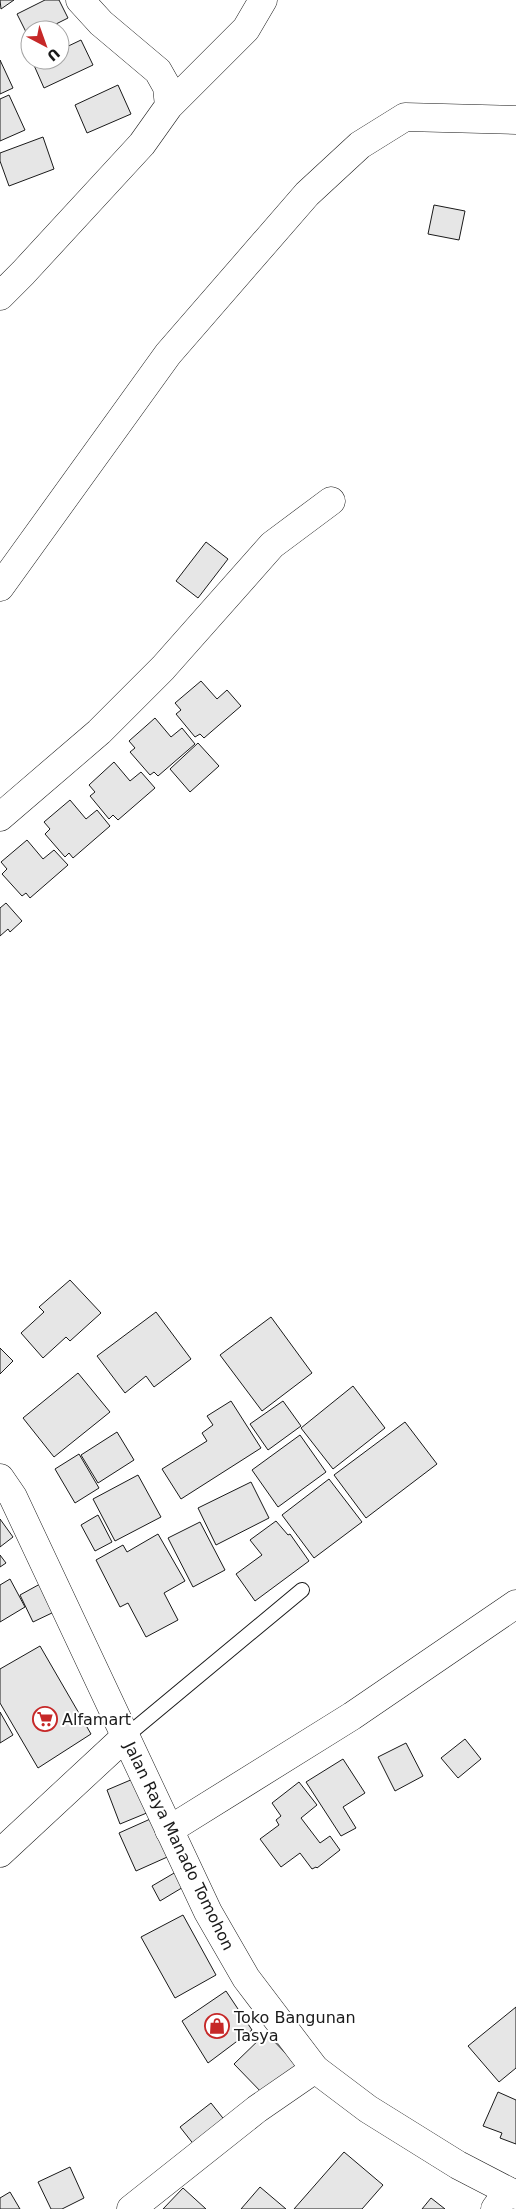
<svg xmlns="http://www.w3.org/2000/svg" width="516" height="2209" viewBox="0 0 516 2209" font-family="'DejaVu Sans',sans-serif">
	<rect width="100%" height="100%" fill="#fff"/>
	<!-- building -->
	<path fill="#e6e6e6" stroke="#1a1a1a" d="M 0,0 L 14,0 L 1,9 Z
		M 45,0 L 59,0 L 68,18 L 44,30 L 30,30 L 29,38 L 17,14 Z
		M 81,40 L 93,65 L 44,88 L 33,63 L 38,60 L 60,60 L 60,50 Z
		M 0,60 L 13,88 L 0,94 Z
		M 118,85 L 131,114 L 87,133 L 75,105 Z
		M 9,95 L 25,130 L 0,141 L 0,99 Z
		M 43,137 L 54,169 L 9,186 L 0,161 L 0,153 Z
		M 434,205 L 465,211 L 459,240 L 428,234 Z
		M 206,542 L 228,559 L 198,598 L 176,581 Z
		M 201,681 L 217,699 L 227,690 L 241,706 L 204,738 L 200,734 L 195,737 L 176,714 L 181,710 L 175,703 Z
		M 155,718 L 171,737 L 182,728 L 195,744 L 158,776 L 154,772 L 150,775 L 130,752 L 135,748 L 129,741 Z
		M 198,743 L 219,766 L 190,792 L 170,769 Z
		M 114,762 L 130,781 L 141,772 L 155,788 L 118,820 L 113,815 L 109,819 L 90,796 L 95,792 L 89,785 Z
		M 70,800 L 86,819 L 97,810 L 110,826 L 73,858 L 69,853 L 65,857 L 45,834 L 50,829 L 44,822 Z
		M 27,840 L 43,859 L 54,850 L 68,865 L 30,898 L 26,893 L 22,896 L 2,874 L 7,869 L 1,862 Z
		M 6,903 L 22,921 L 10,932 L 8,929 L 0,936 L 0,908 Z
		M 70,1280 L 101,1313 L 70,1341 L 66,1337 L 43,1358 L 21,1333 L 44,1312 L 39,1307 Z
		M 156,1312 L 191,1359 L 154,1387 L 146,1376 L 125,1393 L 97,1356 Z
		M 271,1317 L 312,1373 L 262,1411 L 220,1355 Z
		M 0,1348 L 13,1361 L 0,1374 Z
		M 78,1373 L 110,1412 L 54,1457 L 23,1418 Z
		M 353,1386 L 385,1428 L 333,1469 L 301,1428 Z
		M 231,1401 L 261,1448 L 181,1499 L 162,1469 L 207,1441 L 202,1433 L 213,1425 L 207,1416 Z
		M 283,1401 L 301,1426 L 268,1450 L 250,1424 Z
		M 405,1422 L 437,1464 L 366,1518 L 334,1475 Z
		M 117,1432 L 134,1460 L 98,1483 L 81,1455 Z
		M 300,1435 L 326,1472 L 278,1507 L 252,1470 Z
		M 79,1454 L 99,1488 L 75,1503 L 55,1469 Z
		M 138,1475 L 161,1517 L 115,1541 L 93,1499 Z
		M 329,1479 L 362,1522 L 314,1558 L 282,1515 Z
		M 251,1482 L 269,1518 L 216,1545 L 198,1508 Z
		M 98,1515 L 112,1542 L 95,1551 L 81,1525 Z
		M 0,1519 L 13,1537 L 0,1547 Z
		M 276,1521 L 288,1535 L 290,1534 L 309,1561 L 255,1601 L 236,1574 L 262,1555 L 250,1540 Z
		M 200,1522 L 225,1570 L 193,1587 L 168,1538 Z
		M 158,1534 L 185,1581 L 164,1593 L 178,1620 L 146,1637 L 128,1603 L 120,1607 L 96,1560 L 123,1545 L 127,1552 Z
		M 0,1555 L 6,1563 L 0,1567 Z
		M 10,1579 L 25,1607 L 0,1622 L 0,1585 Z
		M 40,1584 L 54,1612 L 33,1622 L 20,1595 Z
		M 40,1646 L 91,1734 L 38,1768 L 0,1703 L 0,1669 Z
		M 0,1712 L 13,1735 L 0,1743 Z
		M 465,1739 L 481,1759 L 458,1778 L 441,1758 Z
		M 406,1743 L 423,1776 L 395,1791 L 378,1757 Z
		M 343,1759 L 365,1793 L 343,1807 L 356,1828 L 341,1836 L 306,1782 Z
		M 140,1776 L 154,1810 L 120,1824 L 107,1790 Z
		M 299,1782 L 317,1805 L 301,1818 L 320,1843 L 330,1836 L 340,1850 L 317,1868 L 316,1867 L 312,1869 L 300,1853 L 281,1867 L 260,1839 L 279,1825 L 276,1820 L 281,1816 L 272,1803 Z
		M 157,1816 L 174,1854 L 136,1871 L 119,1833 Z
		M 181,1869 L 190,1883 L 160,1901 L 152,1886 Z
		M 183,1915 L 216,1975 L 175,1998 L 141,1937 Z
		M 226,1991 L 252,2030 L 208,2063 L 182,2021 Z
		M 516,2007 L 516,2068 L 499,2082 L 468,2046 Z
		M 266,2033 L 297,2065 L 265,2096 L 234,2064 Z
		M 498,2092 L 516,2100 L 516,2144 L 500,2138 L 502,2133 L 483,2126 Z
		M 211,2103 L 226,2122 L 195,2146 L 180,2127 Z
		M 344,2152 L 383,2185 L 362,2209 L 294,2209 Z
		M 70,2167 L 84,2198 L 62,2209 L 51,2209 L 38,2182 Z
		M 260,2187 L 286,2209 L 241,2209 Z
		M 183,2188 L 206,2209 L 163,2209 Z
		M 10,2192 L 20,2209 L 0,2209 L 0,2198 Z
		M 431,2198 L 445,2209 L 422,2209 Z"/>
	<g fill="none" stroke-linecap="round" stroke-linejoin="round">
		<defs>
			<path id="lane" d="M 125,1737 L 302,1590"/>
			<path id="street" d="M 169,106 L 246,29 L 263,0
				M 0,296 L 23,273 L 142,144 L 169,106 L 167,87 L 158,71 L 101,23 L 80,0
				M 0,587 L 168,354 L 307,194 L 360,145 L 405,117 L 516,120
				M 0,817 L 99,732 L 163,668 L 272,545 L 331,501
				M 169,1830 L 352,1716 L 516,1604
				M 0,1853 L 125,1737
				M 131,2209 L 257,2109 L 315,2069
				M 495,2209 L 508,2191"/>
			<path id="highway" d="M 0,1478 L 13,1497 L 208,1912 L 246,1978 L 315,2069 L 368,2109 L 458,2165 L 516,2195"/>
		</defs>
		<!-- lane casing -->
		<use href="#lane" stroke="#1a1a1a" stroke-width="16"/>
		<!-- street casing -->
		<use href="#street" stroke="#1a1a1a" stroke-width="29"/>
		<!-- highway casing -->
		<use href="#highway" stroke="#1a1a1a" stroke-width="29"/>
		<!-- lane -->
		<use href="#lane" stroke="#fff" stroke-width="14"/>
		<!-- street -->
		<use href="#street" stroke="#fff" stroke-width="28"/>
		<!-- highway -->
		<use href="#highway" stroke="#fff" stroke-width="28"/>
	</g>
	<!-- icons -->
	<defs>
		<symbol id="supermarket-ring" viewBox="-11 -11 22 22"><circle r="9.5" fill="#fff" stroke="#c62828" stroke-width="1.5"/><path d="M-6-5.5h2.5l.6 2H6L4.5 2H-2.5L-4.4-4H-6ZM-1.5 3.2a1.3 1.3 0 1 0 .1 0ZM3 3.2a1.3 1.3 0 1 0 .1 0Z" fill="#c62828"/></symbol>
		<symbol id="shop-ring" viewBox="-11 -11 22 22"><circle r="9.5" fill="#fff" stroke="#c62828" stroke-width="1.5"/><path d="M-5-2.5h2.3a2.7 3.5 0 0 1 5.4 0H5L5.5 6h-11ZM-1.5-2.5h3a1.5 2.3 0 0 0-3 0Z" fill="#c62828"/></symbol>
	</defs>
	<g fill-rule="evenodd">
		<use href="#supermarket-ring" x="31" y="1705" width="28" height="28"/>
		<use href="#shop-ring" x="203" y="2012" width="28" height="28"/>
	</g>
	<g text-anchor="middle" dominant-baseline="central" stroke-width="4" stroke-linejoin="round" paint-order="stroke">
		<!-- poi labels -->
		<g font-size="16" fill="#1a1a1a" stroke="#fff" text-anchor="start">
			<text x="62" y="1719">Alfamart</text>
			<text x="234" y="2017">Toko Bangunan<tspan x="234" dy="18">Tasya</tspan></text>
		</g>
		<!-- street labels -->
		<g font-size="16" fill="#1a1a1a" stroke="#fff">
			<text transform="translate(179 1846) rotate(64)">Jalan Raya Manado Tomohon</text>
		</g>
	</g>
	<!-- north arrow -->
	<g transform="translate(45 45) rotate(139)"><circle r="24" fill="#ffffff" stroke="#a3a3a3"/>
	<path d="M0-4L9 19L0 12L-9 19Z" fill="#c62828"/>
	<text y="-8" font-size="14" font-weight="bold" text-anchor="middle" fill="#1a1a1a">U</text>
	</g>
</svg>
